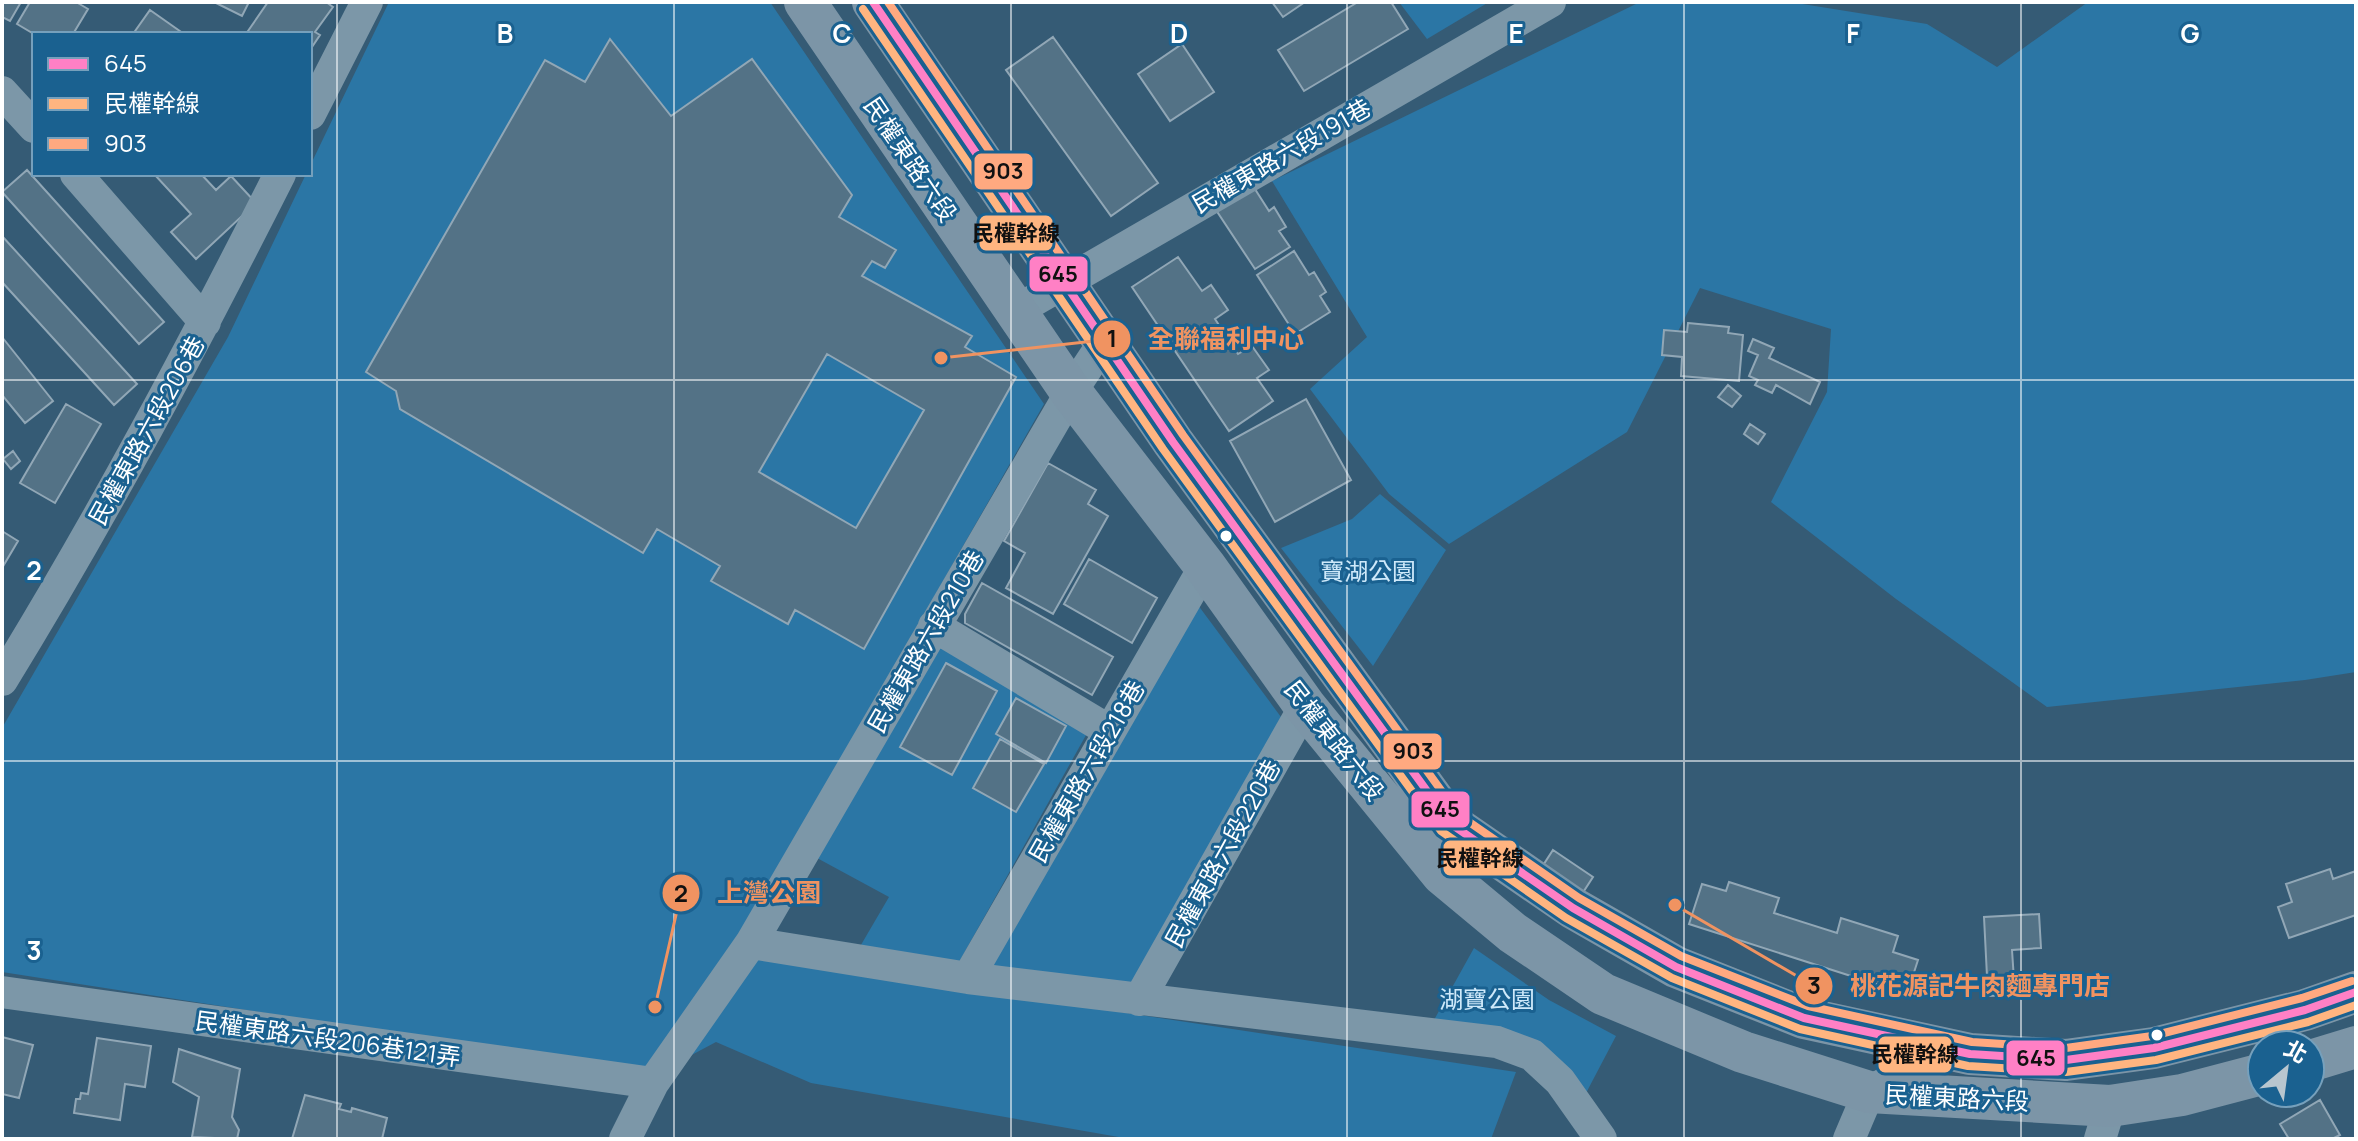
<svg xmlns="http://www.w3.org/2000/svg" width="2358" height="1141" viewBox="0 0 2358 1141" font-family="Manrope,'Noto Sans TC',sans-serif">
	<rect width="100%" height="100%" fill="#355b75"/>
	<!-- green -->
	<path fill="#2b76a5" d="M 389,2 L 770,2 L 1044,404 L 731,953 L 1516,1072 L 1491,1139 L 1130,1139 L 811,1083 L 716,1042 L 656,1074 L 2,972 L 2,728 L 228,337 L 306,174 L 310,174 L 310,166 Z
		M 1399,2 L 1489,2 L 1427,39 Z
		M 1640,2 L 1790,2 L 1927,24 L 1997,67 L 2088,2 L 2356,2 L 2356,672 L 2305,680 L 2047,707 L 1896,599 L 1771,502 L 1827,392 L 1831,329 L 1700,288 L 1627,432 L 1449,544 L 1389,494 L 1310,389 L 1367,337 L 1272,181 Z
		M 1380,494 L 1446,550 L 1373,666 L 1281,548 L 1352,519 Z
		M 1189,593 L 1281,717 L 1133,990 L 977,967 Z
		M 942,641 L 1090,728 L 958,964 L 858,950 L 889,897 L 817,858 Z
		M 1474,948 L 1549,1000 L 1616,1036 L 1585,1095 L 1434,1020 Z"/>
	<!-- building -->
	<path fill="#537286" stroke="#91a7b6" stroke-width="2" fill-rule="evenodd" d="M 2,2 L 21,2 L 10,21 L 2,17 Z
		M 30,2 L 76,2 L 88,9 L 73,34 L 34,34 L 17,24 Z
		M 214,2 L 249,2 L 242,16 Z
		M 268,2 L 326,2 L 333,7 L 315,32 L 320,35 L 310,50 L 310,34 L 250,34 L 248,31 Z
		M 1272,2 L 1305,2 L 1283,17 Z
		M 1358,2 L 1391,2 L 1408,29 L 1304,91 L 1278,50 Z
		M 150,10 L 184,34 L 133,34 Z
		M 1053,37 L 1158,183 L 1111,216 L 1006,70 Z
		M 610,39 L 671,116 L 752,59 L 852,195 L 839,217 L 896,250 L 885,268 L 872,261 L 862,276 L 972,336 L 965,347 L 1016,377 L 864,649 L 795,610 L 788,624 L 711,581 L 720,566 L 657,529 L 643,553 L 400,409 L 396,391 L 366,372 L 545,60 L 585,82 ZM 827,354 L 924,410 L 856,528 L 759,472 Z
		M 1182,44 L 1214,92 L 1170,121 L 1138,74 Z
		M 27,170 L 164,322 L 139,344 L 2,192 Z
		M 154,174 L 201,174 L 216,190 L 231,176 L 256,203 L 196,259 L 171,232 L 191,214 Z
		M 1253,186 L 1269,211 L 1274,207 L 1286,227 L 1279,231 L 1290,247 L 1255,269 L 1216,210 Z
		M 2,236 L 137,384 L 114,405 L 2,282 Z
		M 1294,251 L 1309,275 L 1314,272 L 1326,292 L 1320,296 L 1330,312 L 1295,334 L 1257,275 Z
		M 1178,257 L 1202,291 L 1211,285 L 1228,310 L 1215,319 L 1238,354 L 1252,346 L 1269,370 L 1257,378 L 1273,401 L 1229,431 L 1132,287 Z
		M 1688,323 L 1729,327 L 1728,333 L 1743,335 L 1739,381 L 1681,376 L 1682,357 L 1662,355 L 1664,330 L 1687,332 Z
		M 2,337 L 53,401 L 25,423 L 2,395 Z
		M 1753,339 L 1774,348 L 1769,358 L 1820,382 L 1810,404 L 1776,385 L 1772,393 L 1755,385 L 1758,380 L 1749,376 L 1758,355 L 1748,351 Z
		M 1728,385 L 1741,396 L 1732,407 L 1718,397 Z
		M 1306,399 L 1351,480 L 1275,522 L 1230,441 Z
		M 66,404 L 101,424 L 55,503 L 20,483 Z
		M 1750,424 L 1765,434 L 1758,444 L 1744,434 Z
		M 13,451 L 20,461 L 11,469 L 3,459 Z
		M 1048,463 L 1096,490 L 1088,504 L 1108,516 L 1053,614 L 1006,588 L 1025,553 L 1004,541 Z
		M 2,531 L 18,541 L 2,568 Z
		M 1089,559 L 1157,598 L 1132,643 L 1064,604 Z
		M 982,583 L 1113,657 L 1092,695 L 965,623 L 965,614 Z
		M 946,663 L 997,691 L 952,775 L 900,747 Z
		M 1016,698 L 1066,726 L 1046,763 L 996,734 Z
		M 1000,739 L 1044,764 L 1016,812 L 973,788 Z
		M 1553,850 L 1593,877 L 1580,897 L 1540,870 Z
		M 2330,869 L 2333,879 L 2356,871 L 2356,915 L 2289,938 L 2278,907 L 2292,902 L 2286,884 Z
		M 1729,882 L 1779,898 L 1774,913 L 1837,933 L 1841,918 L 1898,936 L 1893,952 L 1918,960 L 1907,994 L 1689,924 L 1702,884 L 1726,891 Z
		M 2039,914 L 2041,948 L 2012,950 L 2015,995 L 1988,996 L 1984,917 Z
		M 2,1037 L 33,1045 L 19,1098 L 2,1094 Z
		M 97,1038 L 151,1046 L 145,1087 L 125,1084 L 120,1120 L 74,1113 L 76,1099 L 80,1099 L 81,1093 L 88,1094 Z
		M 179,1049 L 240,1069 L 232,1117 L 239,1130 L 237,1139 L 192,1137 L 199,1097 L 173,1082 Z
		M 305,1095 L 341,1104 L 339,1109 L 351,1112 L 352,1108 L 387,1118 L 382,1139 L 292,1139 Z
		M 2320,1100 L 2340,1135 L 2332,1139 L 2289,1139 L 2280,1124 Z"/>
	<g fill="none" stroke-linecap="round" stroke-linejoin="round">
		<!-- minor -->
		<path stroke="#7c97a8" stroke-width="32" d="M 2,92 L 34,127
			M 310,114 L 367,2
			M 76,174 L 205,322
			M 1014,312 L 1550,2
			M 934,626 L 1108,730
			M 2,680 C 103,516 193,346 280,174
			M 751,943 L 968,978 L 1497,1042 L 1532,1055 L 1560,1081 L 1601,1139
			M 968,978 L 1205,566
			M 2,992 L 653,1083
			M 1139,1000 L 1305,706
			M 625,1139 L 653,1083 L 751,943 L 1071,392 L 1104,342
			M 1849,1139 L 1869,1092 L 1944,1051
			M 2100,1139 L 2110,1106"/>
		<!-- major -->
		<path stroke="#7c95a7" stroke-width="42" d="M 805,2 L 1071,392 L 1205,566 L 1305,706 L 1442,874 L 1513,933 L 1603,994 L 1743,1052 L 1869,1092 L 2110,1106 L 2182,1095 L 2262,1074
			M 873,2 L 1173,442 L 1451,824 L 1573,908 L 1676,967 L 1804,1018 L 1970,1054 L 2066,1060 L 2154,1048 L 2305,1010 L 2356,992
			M 2310,1061 L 2356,1047"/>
		<defs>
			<path id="bus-1" d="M 873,2 L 1173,442 L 1451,824 L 1573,908 L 1676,967 L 1804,1018 L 1970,1054 L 2066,1060 L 2154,1048 L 2305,1010 L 2356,992"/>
			<path id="bus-2" d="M 863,9 L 1163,449 L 1441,831 L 1566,918 L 1672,978 L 1800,1029 L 1968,1066 L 2066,1072 L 2156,1060 L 2308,1022 L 2356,1005"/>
			<path id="bus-3" d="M 888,2 L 1183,435 L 1459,815 L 1579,898 L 1681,956 L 1808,1006 L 1972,1042 L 2066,1048 L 2152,1036 L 2302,998 L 2352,981"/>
		</defs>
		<!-- bus-1 casing -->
		<use href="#bus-1" stroke="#1a6190" stroke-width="14"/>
		<!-- bus-2 casing -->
		<use href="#bus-2" stroke="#1a6190" stroke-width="14"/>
		<!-- bus-3 casing -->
		<use href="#bus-3" stroke="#1a6190" stroke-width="14"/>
		<!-- bus-1 -->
		<use href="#bus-1" stroke="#ff80c5" stroke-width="8"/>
		<!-- bus-2 -->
		<use href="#bus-2" stroke="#ffb580" stroke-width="8"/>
		<!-- bus-3 -->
		<use href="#bus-3" stroke="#ffa980" stroke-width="8"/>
	</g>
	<!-- grid -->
	<path fill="none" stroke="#fff" stroke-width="2" stroke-opacity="0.55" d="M 337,2 L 337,1139M 674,2 L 674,1139M 1011,2 L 1011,1139M 1347,2 L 1347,1139M 1684,2 L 1684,1139M 2021,2 L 2021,1139M 2,380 L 2356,380M 2,761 L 2356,761"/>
	<!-- markers -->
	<g fill="#fff" stroke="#1a6190" stroke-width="3">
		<circle cx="1226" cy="536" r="7"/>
		<circle cx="2157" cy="1035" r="7"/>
	</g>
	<g text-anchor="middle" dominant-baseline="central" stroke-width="6" stroke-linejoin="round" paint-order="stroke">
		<!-- street labels -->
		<g font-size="24" fill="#fff" stroke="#1a6190">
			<text transform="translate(1281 155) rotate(-30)">民權東路六段191巷</text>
			<text transform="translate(911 159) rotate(56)">民權東路六段</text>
			<text transform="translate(146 430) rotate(-61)">民權東路六段206巷</text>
			<text transform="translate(925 641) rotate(-60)">民權東路六段210巷</text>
			<text transform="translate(1335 740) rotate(52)">民權東路六段</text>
			<text transform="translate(1086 771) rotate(-60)">民權東路六段218巷</text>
			<text transform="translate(1222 853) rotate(-61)">民權東路六段220巷</text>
			<text transform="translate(328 1038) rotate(8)">民權東路六段206巷121弄</text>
			<text transform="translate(1957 1097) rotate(3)">民權東路六段</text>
		</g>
		<!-- park labels -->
		<g font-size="24" fill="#cee9fa" stroke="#1a6190">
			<text x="1368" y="570">寶湖公園</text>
			<text x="1487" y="998">湖寶公園</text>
		</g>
	</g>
	<g font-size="26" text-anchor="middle" font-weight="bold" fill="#fff" stroke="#1a6190" stroke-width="6" stroke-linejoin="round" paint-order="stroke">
		<text x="505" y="43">B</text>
		<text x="842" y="43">C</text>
		<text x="1179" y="43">D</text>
		<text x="1516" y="43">E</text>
		<text x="1853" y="43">F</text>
		<text x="2190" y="43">G</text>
		<text x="34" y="580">2</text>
		<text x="34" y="960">3</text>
	</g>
	<!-- callouts -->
	<path fill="none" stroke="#f09361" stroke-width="3" d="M941 358L1112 339M655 1007L681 893M1675 905L1814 986"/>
	<g fill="#f09361" stroke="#1a6190" stroke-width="3">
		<circle cx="941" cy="358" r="8"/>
		<circle cx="655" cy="1007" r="8"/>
		<circle cx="1675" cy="905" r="8"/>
		<circle cx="1112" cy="339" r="20"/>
		<circle cx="681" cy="893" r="20"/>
		<circle cx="1814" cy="986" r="20"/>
	</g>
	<g font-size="24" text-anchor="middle" font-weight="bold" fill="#111">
		<text x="1112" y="347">1</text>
		<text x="681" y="902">2</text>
		<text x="1814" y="994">3</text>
	</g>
	<g font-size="26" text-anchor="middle" font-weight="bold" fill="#f09361" stroke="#1a6190" stroke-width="6" stroke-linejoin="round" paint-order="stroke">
		<text x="1226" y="348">全聯福利中心</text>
		<text x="769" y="902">上灣公園</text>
		<text x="1980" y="995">桃花源記牛肉麵專門店</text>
	</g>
	<g stroke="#1a6190" stroke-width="3">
		<rect x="973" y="152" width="61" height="39" rx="8" fill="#ffa980"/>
		<rect x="978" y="214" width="76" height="38" rx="8" fill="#ffb580"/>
		<rect x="1028" y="255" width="61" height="38" rx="8" fill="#ff80c5"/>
		<rect x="1382" y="732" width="61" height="39" rx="8" fill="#ffa980"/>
		<rect x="1410" y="790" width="61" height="39" rx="8" fill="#ff80c5"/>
		<rect x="1442" y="839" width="76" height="38" rx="8" fill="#ffb580"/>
		<rect x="1877" y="1035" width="76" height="39" rx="8" fill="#ffb580"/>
		<rect x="2005" y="1039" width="61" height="38" rx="8" fill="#ff80c5"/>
	</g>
	<g font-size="22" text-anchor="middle" font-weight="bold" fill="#111">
		<text x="1003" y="179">903</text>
		<text x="1016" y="241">民權幹線</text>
		<text x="1058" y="282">645</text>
		<text x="1413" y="759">903</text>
		<text x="1440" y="817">645</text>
		<text x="1480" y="866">民權幹線</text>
		<text x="1915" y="1062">民權幹線</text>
		<text x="2036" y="1066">645</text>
	</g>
	<!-- border -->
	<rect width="2358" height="1141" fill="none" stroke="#ffffff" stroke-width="8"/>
	<!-- legend -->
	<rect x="32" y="32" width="280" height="144" fill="#1a6190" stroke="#76a0bc" stroke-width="2"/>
	<rect x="48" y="58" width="40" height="12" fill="#ff80c5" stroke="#76a0bc" stroke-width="2"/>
	<text x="104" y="72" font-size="24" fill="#ffffff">645</text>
	<rect x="48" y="98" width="40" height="12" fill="#ffb580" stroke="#76a0bc" stroke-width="2"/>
	<text x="104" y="112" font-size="24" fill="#ffffff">民權幹線</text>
	<rect x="48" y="138" width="40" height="12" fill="#ffa980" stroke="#76a0bc" stroke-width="2"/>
	<text x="104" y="152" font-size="24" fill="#ffffff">903</text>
	<!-- north arrow -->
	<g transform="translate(2286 1069) rotate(29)"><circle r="38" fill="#1a6190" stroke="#76a0bc" stroke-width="2"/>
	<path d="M0-6L14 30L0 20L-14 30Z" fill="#b8c6cf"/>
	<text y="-12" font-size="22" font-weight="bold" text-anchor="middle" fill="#ffffff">北</text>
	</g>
</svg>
